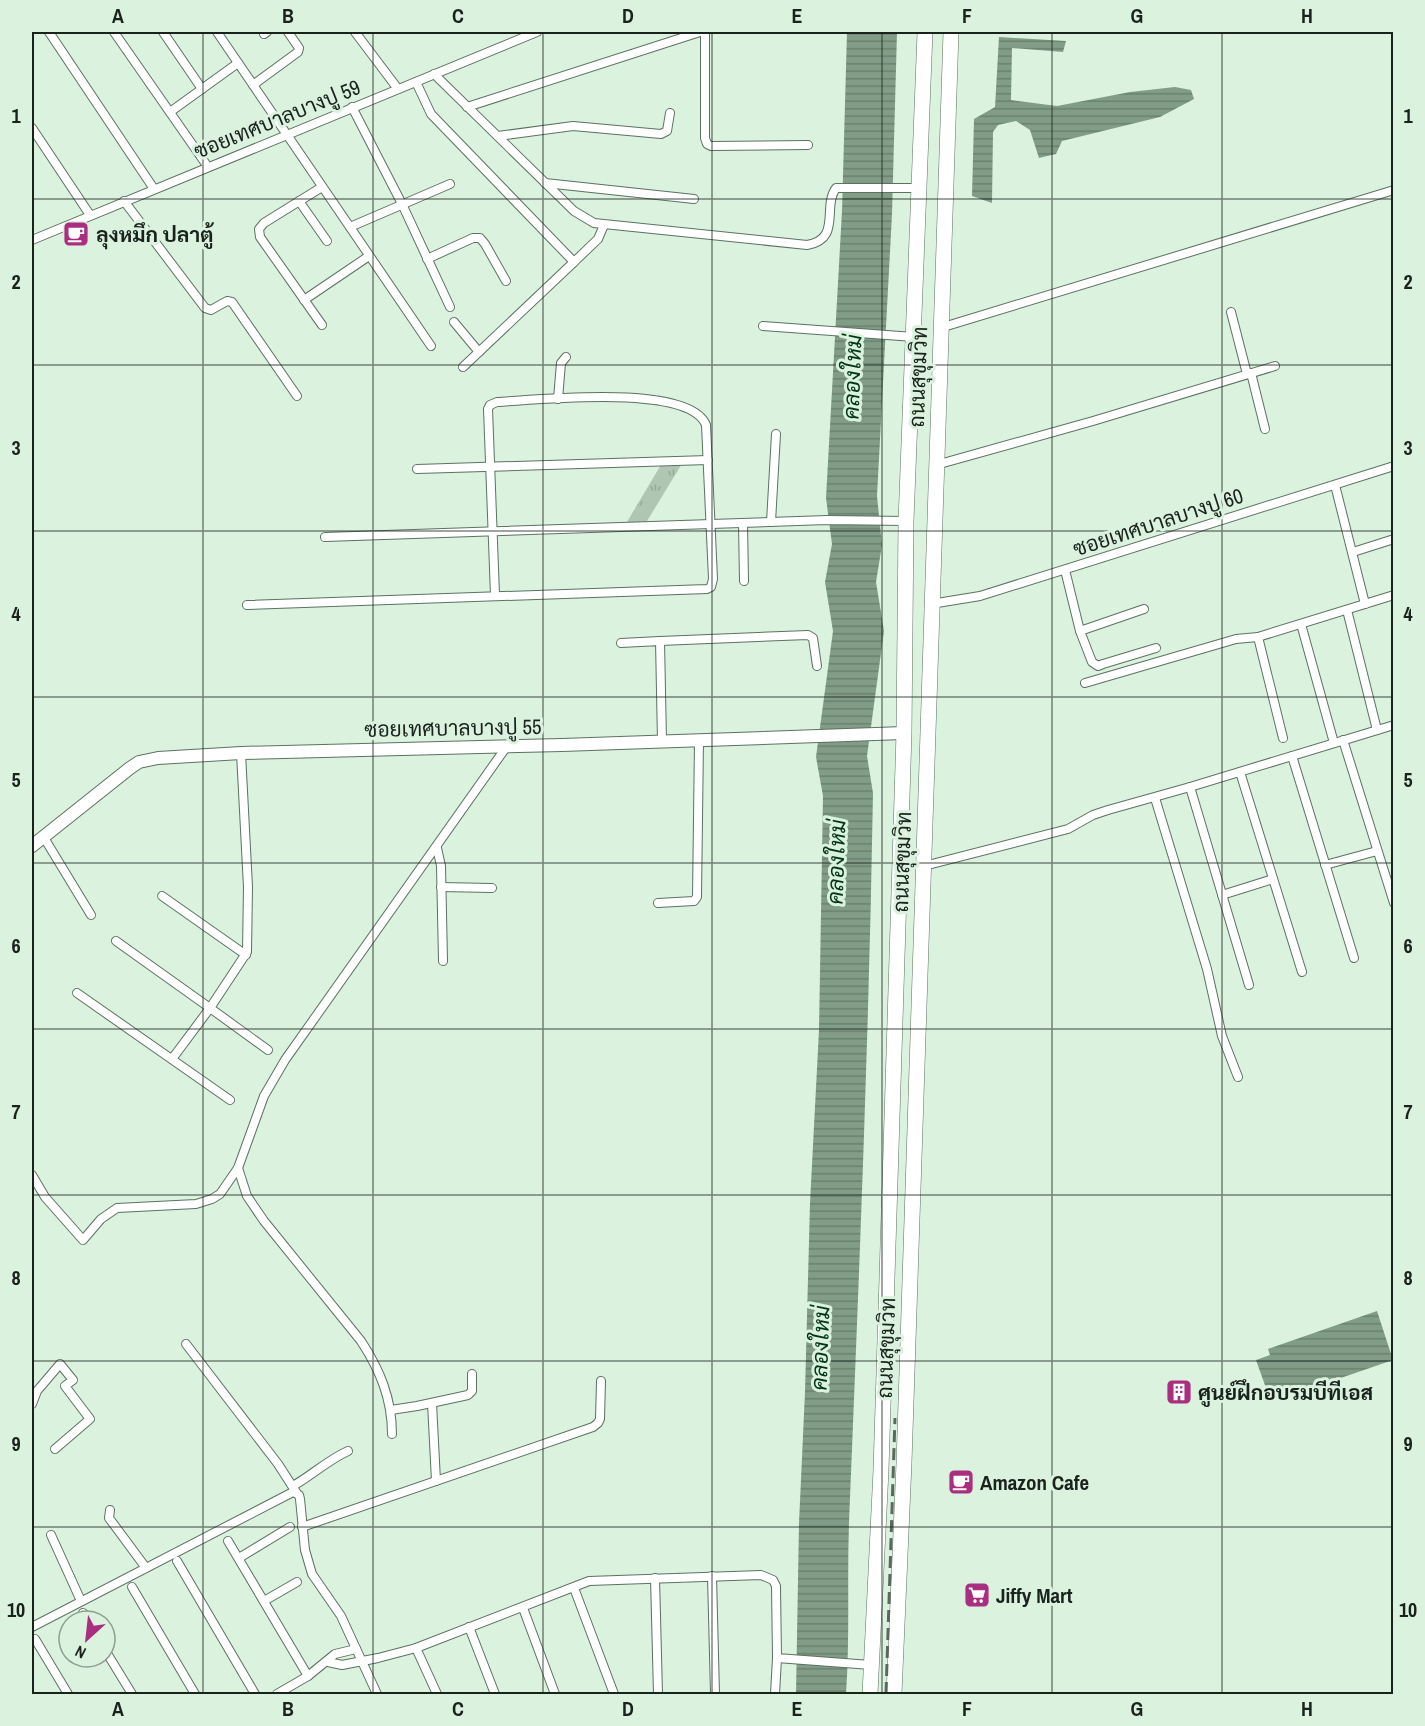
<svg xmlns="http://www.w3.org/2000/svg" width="1425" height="1726" font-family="'Archivo Narrow',Sarabun,sans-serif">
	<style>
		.grass { fill: url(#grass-tufts) }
		.water { fill: url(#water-rules) }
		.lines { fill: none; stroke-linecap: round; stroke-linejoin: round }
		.street-casing { stroke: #5d7161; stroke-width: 10 }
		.secondary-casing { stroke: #5d7161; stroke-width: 14 }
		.highway-casing { stroke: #5d7161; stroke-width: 16 }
		.street { stroke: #fff; stroke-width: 8 }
		.secondary { stroke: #fff; stroke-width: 12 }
		.highway { stroke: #fff; stroke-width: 15 }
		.rail { stroke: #5b685e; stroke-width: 3; stroke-dasharray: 12 6; stroke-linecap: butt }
		.grid { fill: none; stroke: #1a221c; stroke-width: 1.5; stroke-opacity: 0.55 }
		.labels { text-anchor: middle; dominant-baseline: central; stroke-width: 6; stroke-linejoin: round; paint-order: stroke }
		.street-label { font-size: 21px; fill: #1a221c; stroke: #dbf2df }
		.poi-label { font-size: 21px; font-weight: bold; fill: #1a221c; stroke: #dbf2df; text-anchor: start }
		.water-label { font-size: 22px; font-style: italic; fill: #033618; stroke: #dbf2df }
		.neatline { fill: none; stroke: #1a221c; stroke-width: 2 }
		.grid-label { font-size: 20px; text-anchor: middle; font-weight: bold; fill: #1a221c }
	</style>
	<defs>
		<pattern id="grass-tufts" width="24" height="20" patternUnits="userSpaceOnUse" patternTransform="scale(1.5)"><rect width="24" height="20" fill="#afc6b3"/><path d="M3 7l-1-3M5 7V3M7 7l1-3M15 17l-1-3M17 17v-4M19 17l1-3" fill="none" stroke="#96aa99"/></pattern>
		<pattern id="water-rules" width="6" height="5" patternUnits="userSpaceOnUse" patternTransform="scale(1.5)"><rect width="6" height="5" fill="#819d87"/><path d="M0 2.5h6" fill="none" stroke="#69806e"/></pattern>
	</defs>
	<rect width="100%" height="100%" fill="#dbf2df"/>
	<path class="grass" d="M683 462 644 526 624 527 662 463Z"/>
	<g class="water">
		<path d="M847 32H897L892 214 877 496 882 545 876 582 884 631 867 756 873 793C869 1036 859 1279 849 1522 847 1580 850 1637 846 1694H796L799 1523 805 1392 810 1203 819 1030 823 796 816 757 833 631 825 582 832 544 826 498 842 211Z"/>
		<path d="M999 37 1066 41 1063 52 1012 48 1011 100 1057 106 1130 92 1175 87 1191 90 1194 99 1160 117 1062 141 1056 154 1039 158 1030 130 1016 121 998 125 993 132 992 203 972 196 974 119 995 107Z"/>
		<path d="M1377 1311 1393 1360 1271 1402 1256 1360 1270 1355 1268 1349Z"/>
	</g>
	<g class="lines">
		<defs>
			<g id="street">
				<path d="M49 32 154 189"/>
				<path d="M114 32 208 167"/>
				<path d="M163 32 202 89"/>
				<path d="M217 32 431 346"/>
				<path d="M355 32 398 89"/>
				<path d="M705 32V138L707 144 711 146 808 145"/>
				<path d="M264 34 267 32"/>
				<path d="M434 74 574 211 594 223 807 245C842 239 822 207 836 188H919"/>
				<path d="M416 82 431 114 574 262 463 367"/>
				<path d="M253 85 298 52 299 48 288 32"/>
				<path d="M352 107 402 204 450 307"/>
				<path d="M467 107 700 32"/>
				<path d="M170 112 238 63"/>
				<path d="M32 128 90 215"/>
				<path d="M498 136 573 126 661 134 667 131 670 113"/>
				<path d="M545 183 694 199"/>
				<path d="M124 201 205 308 211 310 227 301 232 302 297 396"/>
				<path d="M299 201 327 241"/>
				<path d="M350 227 450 184"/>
				<path d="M32 240 537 32"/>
				<path d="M427 259 473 238H480L485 244 506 281"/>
				<path d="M574 262 598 239 604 225"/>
				<path d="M304 300 369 256"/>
				<path d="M1231 312 1247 374"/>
				<path d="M454 322 479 352"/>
				<path d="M322 325 260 237 259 229 264 223 322 187"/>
				<path d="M763 326 914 337"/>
				<path d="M940 328 1394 190"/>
				<path d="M1251 373 1265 429"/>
				<path d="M558 399 561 363 566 357"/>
				<path d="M936 465 1093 421 1275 366"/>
				<path d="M417 469 708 460"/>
				<path d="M1335 485 1365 604"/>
				<path d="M771 522 776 434"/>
				<path d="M743 523 744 581"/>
				<path d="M325 537 827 520 906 521"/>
				<path d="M1353 552 1394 539"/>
				<path d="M1065 570 1080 631 1092 662 1098 666 1103 664 1156 648"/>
				<path d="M931 604 980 596 1394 466"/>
				<path d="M247 605 707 589 711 587 713 579 706 425C689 383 537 400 497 402L490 405 488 409 495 595"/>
				<path d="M1347 610 1377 730"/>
				<path d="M1301 624 1334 743"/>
				<path d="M1080 631 1144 609"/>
				<path d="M1258 637 1283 738"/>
				<path d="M660 641 808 635 813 638 817 666"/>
				<path d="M621 643 660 641 662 741"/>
				<path d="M1085 683 1236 639 1258 637 1394 595"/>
				<path d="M1343 740 1394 903"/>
				<path d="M241 753 248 887 247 952 210 1008 268 1050"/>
				<path d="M1292 756 1354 958"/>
				<path d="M1240 772 1302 972"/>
				<path d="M1190 787 1249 985"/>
				<path d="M1155 798 1207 969 1222 1036 1238 1077"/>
				<path d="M43 836 91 915"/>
				<path d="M437 848 441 866 443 961"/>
				<path d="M1325 865 1377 851"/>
				<path d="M924 866 1068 829 1093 815 1108 810 1190 787 1394 725"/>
				<path d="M441 887 492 888"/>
				<path d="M1222 895 1273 879"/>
				<path d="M162 896 246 955"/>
				<path d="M658 903 694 901 697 897 699 740"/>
				<path d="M116 941 210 1008 172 1059"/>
				<path d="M77 993 230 1100"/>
				<path d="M238 1168 247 1196 264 1221 361 1341C380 1370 392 1399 392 1434"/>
				<path d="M32 1175 45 1197 83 1240 101 1219 117 1208 196 1204 212 1199 220 1194 238 1168 264 1096 285 1060 507 746"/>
				<path d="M186 1344 278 1464 296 1492"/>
				<path d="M432 1403 436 1481"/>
				<path d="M32 1404 37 1391 60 1364 73 1380 65 1386 90 1419 55 1449"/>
				<path d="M391 1410 417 1406 468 1395 472 1391V1374"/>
				<path d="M293 1486C312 1475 328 1460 348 1451"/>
				<path d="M110 1510 109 1518 146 1568"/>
				<path d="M302 1527 593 1427 598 1423 600 1419 601 1381"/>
				<path d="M51 1535 81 1601"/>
				<path d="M228 1541 308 1676"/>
				<path d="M239 1558 290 1527"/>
				<path d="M177 1561 255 1694"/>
				<path d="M712 1576 715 1694"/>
				<path d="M655 1578 658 1694"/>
				<path d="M132 1587 195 1694"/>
				<path d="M574 1588 614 1694"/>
				<path d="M264 1601 297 1582"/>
				<path d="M523 1608 555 1694"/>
				<path d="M83 1613 88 1621"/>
				<path d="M32 1627 293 1492 299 1495 300 1499 305 1550 312 1574 341 1616 377 1694"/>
				<path d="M469 1627 495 1694"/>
				<path d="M35 1639 68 1694"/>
				<path d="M416 1648 437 1694"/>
				<path d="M105 1650 132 1694"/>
				<path d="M328 1662 342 1665 378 1658 416 1648 589 1581 761 1575 773 1580 776 1586 777 1658 871 1665"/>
				<path d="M277 1694 308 1676 335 1654 356 1649"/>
				<path d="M775 1694 777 1658"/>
			</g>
			<path id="secondary" d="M32 846 130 768 139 762 158 758 241 753 562 745 904 733"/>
			<g id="highway">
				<path d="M870 1694 881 1470 904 733 906 521 925 32"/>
				<path d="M894 1694 904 1463 951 32"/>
			</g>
		</defs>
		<use href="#street" class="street-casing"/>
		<use href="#secondary" class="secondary-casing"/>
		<use href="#highway" class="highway-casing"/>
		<use href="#street" class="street"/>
		<use href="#secondary" class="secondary"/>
		<use href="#highway" class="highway"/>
		<path class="rail" d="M886 1694 895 1418"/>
	</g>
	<path class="grid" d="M203 32V1694M373 32V1694M543 32V1694M712 32V1694M882 32V1694M1052 32V1694M1222 32V1694M32 199H1394M32 365H1394M32 531H1394M32 697H1394M32 863H1394M32 1029H1394M32 1195H1394M32 1361H1394M32 1527H1394"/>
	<defs>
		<symbol id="cafe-square" viewBox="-11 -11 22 22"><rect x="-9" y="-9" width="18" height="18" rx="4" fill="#aa2e80" stroke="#dbf2df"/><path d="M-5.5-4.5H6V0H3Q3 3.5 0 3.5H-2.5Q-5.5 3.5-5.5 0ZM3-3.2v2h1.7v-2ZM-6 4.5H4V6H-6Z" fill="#fff"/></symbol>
		<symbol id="building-square" viewBox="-11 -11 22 22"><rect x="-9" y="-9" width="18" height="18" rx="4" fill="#aa2e80" stroke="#dbf2df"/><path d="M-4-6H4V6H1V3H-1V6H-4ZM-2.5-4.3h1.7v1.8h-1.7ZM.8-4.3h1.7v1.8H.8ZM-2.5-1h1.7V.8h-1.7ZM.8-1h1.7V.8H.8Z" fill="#fff"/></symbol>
		<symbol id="supermarket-square" viewBox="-11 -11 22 22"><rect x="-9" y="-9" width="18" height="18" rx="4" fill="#aa2e80" stroke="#dbf2df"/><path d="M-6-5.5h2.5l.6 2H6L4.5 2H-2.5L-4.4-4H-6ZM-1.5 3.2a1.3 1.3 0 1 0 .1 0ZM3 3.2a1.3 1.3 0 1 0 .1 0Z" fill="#fff"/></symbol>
	</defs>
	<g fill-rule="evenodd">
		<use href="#cafe-square" x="61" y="219" width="30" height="30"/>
		<use href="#building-square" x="1164" y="1377" width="30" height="30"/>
		<use href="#cafe-square" x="946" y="1467" width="30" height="30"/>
		<use href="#supermarket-square" x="962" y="1580" width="30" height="30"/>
	</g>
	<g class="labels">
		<g class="street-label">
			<text transform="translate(277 119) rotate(-22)">ซอยเทศบาลบางปู 59</text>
			<text transform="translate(918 377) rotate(-88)">ถนนสุขุมวิท</text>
			<text transform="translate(1158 522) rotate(-18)">ซอยเทศบาลบางปู 60</text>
			<text transform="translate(453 728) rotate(-1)">ซอยเทศบาลบางปู 55</text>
			<text transform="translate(902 862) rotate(-88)">ถนนสุขุมวิท</text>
			<text transform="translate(886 1348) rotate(-88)">ถนนสุขุมวิท</text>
		</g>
		<g class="poi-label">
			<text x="96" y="234">ลุงหมึก ปลาตู้</text>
			<text x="1198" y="1392">ศูนย์ฝึกอบรมบีทีเอส</text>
			<text x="980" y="1482">Amazon Cafe</text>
			<text x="996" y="1595">Jiffy Mart</text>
		</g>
		<g class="water-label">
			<text transform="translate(852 377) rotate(-88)">คลองใหม่</text>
			<text transform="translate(836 862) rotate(-88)">คลองใหม่</text>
			<text transform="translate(820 1348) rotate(-88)">คลองใหม่</text>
		</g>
	</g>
	<rect width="1425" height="1726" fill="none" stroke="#dbf2df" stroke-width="66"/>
	<g transform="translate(87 1639) rotate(207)"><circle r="28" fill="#dbf2df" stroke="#8e9f91" stroke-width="1.5"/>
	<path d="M0-4.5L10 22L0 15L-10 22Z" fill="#aa2e80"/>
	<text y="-9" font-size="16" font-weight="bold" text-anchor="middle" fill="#1a221c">N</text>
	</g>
	<rect x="33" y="33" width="1359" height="1660" class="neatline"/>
	<g class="grid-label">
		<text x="118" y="23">A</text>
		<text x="288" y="23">B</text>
		<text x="458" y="23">C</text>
		<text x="628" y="23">D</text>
		<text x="797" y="23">E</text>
		<text x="967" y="23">F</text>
		<text x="1137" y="23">G</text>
		<text x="1307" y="23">H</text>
		<text x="16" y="123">1</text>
		<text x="1408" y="123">1</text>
		<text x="16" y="289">2</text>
		<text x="1408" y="289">2</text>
		<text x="16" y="455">3</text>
		<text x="1408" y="455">3</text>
		<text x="16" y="621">4</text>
		<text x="1408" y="621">4</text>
		<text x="16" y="787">5</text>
		<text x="1408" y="787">5</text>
		<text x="16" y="953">6</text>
		<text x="1408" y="953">6</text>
		<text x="16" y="1119">7</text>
		<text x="1408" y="1119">7</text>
		<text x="16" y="1285">8</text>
		<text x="1408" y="1285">8</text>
		<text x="16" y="1451">9</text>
		<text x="1408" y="1451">9</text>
		<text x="16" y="1617">10</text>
		<text x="1408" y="1617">10</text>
		<text x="118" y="1716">A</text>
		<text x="288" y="1716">B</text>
		<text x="458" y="1716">C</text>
		<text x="628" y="1716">D</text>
		<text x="797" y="1716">E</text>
		<text x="967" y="1716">F</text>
		<text x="1137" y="1716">G</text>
		<text x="1307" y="1716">H</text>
	</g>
</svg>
